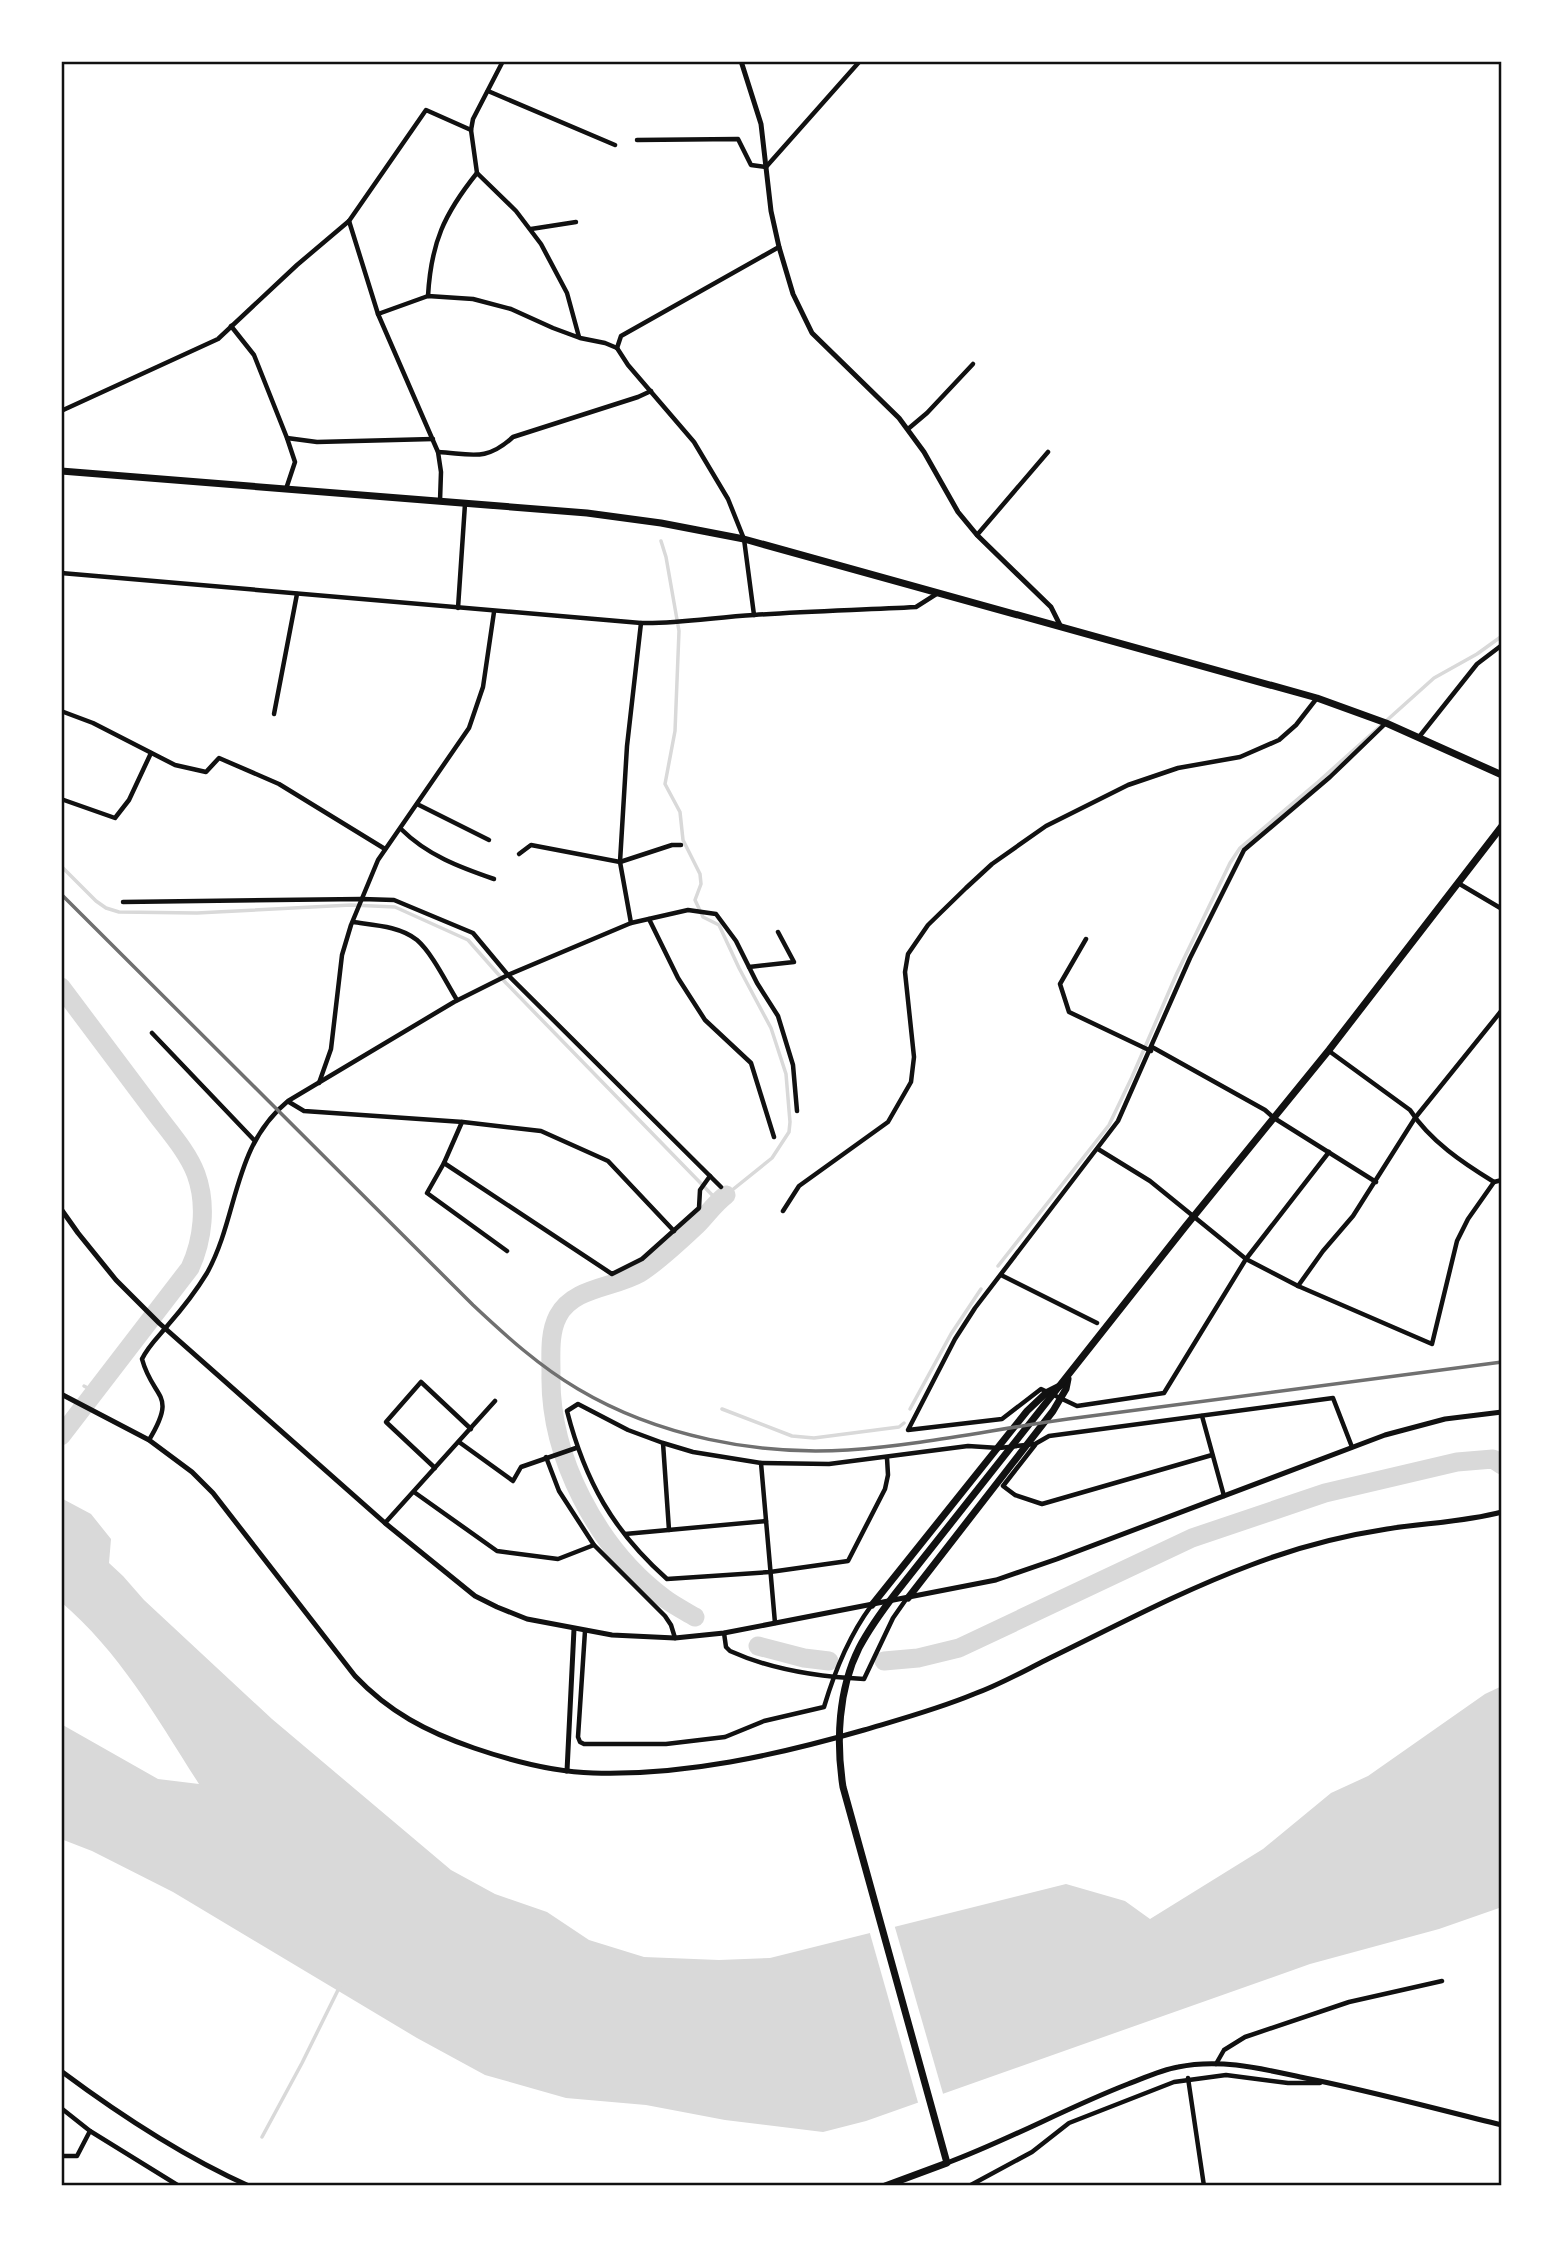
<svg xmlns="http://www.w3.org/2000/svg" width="1563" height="2247" font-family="Signika,sans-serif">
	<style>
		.water { fill: #d9d9d9 }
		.pier { fill: #fff }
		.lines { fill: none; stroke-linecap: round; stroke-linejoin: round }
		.stream { stroke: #d9d9d9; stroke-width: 3.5 }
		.river { stroke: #d9d9d9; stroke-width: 19 }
		.minor { stroke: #111; stroke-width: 4.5 }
		.tertiary { stroke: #111; stroke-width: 5 }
		.primary { stroke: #111; stroke-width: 7 }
		.rail { stroke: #707070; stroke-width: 3.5 }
		.neatline { fill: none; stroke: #111; stroke-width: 2.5 }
	</style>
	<rect width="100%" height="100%" fill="#fff"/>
	<path class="water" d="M61 1498 91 1514 111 1539 109 1563 123 1576 144 1600 272 1719 451 1870 495 1894 547 1912 589 1940 644 1957 719 1960 770 1958 1066 1884 1125 1901 1150 1919 1263 1849 1331 1793 1368 1776 1485 1694 1502 1686V1907L1439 1929 1310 1964 866 2121 823 2132 725 2120 646 2105 566 2098 485 2075 417 2038 173 1892 92 1851 61 1839V1724L158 1779 199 1784C158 1720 120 1652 61 1602Z"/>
	<path class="pier" d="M894 1924 944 2097 919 2106 869 1930Z"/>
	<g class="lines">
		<g class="stream">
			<path d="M661 541 666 557 679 631 675 731 665 784 680 812 683 840 700 874 701 884 695 900 703 917 719 925 739 968 771 1028 786 1074 790 1122 789 1132 772 1158 726 1195"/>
			<path d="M61 866 96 901 106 908 119 912 197 913 351 905 395 907 468 940 506 983 718 1201"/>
			<path d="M998 1266 1109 1125 1132 1077 1177 973 1230 863 1240 848 1318 782 1434 678 1477 654 1502 636"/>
			<path d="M84 1386 95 1392"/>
			<path d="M722 1409 792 1436 814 1438 899 1427 904 1423"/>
			<path d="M910 1409 951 1334 981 1289"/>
			<path d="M262 2137 302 2063 340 1986"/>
		</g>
		<g class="river">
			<path d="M61 987C91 1027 121 1067 151 1107 166 1128 187 1150 196 1174 207 1204 203 1240 190 1268L61 1436"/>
			<path d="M695 1617C685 1611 673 1605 664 1598 597 1548 549 1456 551 1373 551 1355 549 1333 558 1316 573 1287 614 1288 640 1273 659 1261 681 1240 697 1225 707 1215 715 1203 726 1195"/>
			<path d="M758 1646 804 1658 829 1661"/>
			<path d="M884 1661 918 1658 959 1648 1192 1538 1325 1493 1457 1462 1493 1459 1502 1465"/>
		</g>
		<g class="minor">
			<path d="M503 61 473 119 471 130 477 173 516 211 541 244 567 293 579 337"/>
			<path d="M488 91 615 145"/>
			<path d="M637 140 738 139 751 165 766 167 860 61"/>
			<path d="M349 221 378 314 438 452 441 472 440 501"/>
			<path d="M531 229 576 222"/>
			<path d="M428 296C431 243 444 214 477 173"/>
			<path d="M378 314 428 296 473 299 511 309 553 328 580 338 605 343 617 348 628 365 694 442 728 499 744 539 754 615"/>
			<path d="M231 326 254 355 287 438 295 462 286 489"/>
			<path d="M617 348 621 336 779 247"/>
			<path d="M61 411 218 339 297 265 349 221 426 110 471 130"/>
			<path d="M908 429 927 413 973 364"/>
			<path d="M287 438 317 442 433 439"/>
			<path d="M438 452C472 454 486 462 513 437L638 397 651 391"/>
			<path d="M977 535 1048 452"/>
			<path d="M61 573 641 623C679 624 716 617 754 615 808 611 862 610 916 607L938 593"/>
			<path d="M458 608 465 504"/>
			<path d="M61 711 93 723 175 765 206 772 219 758 279 784 385 849"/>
			<path d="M274 714 297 594"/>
			<path d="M1419 737 1477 664 1502 645"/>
			<path d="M61 799 115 818 129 800 151 753"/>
			<path d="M417 804 489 840"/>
			<path d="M401 829C427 855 459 867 494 879"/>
			<path d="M519 854 531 845 620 862 672 845H681"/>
			<path d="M1458 883 1502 909"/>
			<path d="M123 902 362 899 394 900 473 933 508 975 721 1187"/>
			<path d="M649 919 678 978 705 1020 751 1063 774 1137"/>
			<path d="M353 922C373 925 400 926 417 940 432 953 446 982 457 1000"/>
			<path d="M631 923 620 862 627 746 641 623"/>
			<path d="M1086 939 1060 984 1069 1012 1151 1051"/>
			<path d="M749 967 794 962 778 932"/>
			<path d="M152 1033 254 1140"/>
			<path d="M1152 1047 1265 1110 1274 1118 1376 1182"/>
			<path d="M1329 1051 1410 1110C1430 1141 1463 1163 1494 1182"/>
			<path d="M319 1083 331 1049 342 955 351 925 378 860 469 728 483 687 494 612"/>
			<path d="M289 1102 304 1111 463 1122 541 1131 608 1161 674 1231"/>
			<path d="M462 1122 444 1163 612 1274 642 1259 699 1208 700 1190 710 1176"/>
			<path d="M1098 1149 1150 1181 1246 1259 1298 1286 1432 1344 1457 1241 1468 1219 1494 1182 1502 1180"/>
			<path d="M1329 1152 1246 1259 1164 1393 1077 1406 1041 1389 1002 1419 908 1430 955 1339 975 1308 1118 1121 1190 958 1244 850 1330 777 1386 723"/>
			<path d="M444 1163 427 1193 507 1251"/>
			<path d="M783 1211 799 1186 888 1122 911 1082 914 1057 905 972 908 954 928 925 966 888 992 864 1046 826 1128 785 1178 768 1240 757 1279 740 1296 725 1317 698"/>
			<path d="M1001 1275 1097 1323"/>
			<path d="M1298 1286 1323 1251 1353 1216 1415 1118 1502 1010"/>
			<path d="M1202 1416 1224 1496"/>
			<path d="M149 1440C178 1392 153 1400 142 1359 148 1346 159 1336 168 1325 182 1309 196 1291 207 1273 239 1215 232 1147 288 1101L454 1002 508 975 631 923 688 910 716 914 736 941 757 983 778 1016 793 1065 797 1111"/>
			<path d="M459 1442 513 1481 521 1467 576 1448"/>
			<path d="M663 1443 669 1530"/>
			<path d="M1035 1445 1003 1486 1015 1495 1042 1504 1212 1455"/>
			<path d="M546 1457 559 1491 594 1545 665 1616 671 1625 675 1638"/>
			<path d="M887 1458 888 1475 885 1489 848 1561 770 1572 667 1579C613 1531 585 1481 567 1411L578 1404 628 1430 663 1443 693 1452 761 1463 829 1464 968 1446 999 1448 1035 1444 1049 1436 1333 1398 1352 1447"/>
			<path d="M761 1463 775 1623"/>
			<path d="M435 1468 386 1422 421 1382 471 1429"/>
			<path d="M414 1492 497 1551 558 1559 594 1545"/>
			<path d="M385 1523 495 1401"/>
			<path d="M625 1534 766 1521"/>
			<path d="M585 1631 578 1737 580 1742 584 1744H666L725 1737 764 1721 824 1707C835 1670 849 1636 871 1606"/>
			<path d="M724 1633 726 1647 730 1651C772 1670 819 1677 864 1679L893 1618 907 1598"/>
			<path d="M1216 2064 1224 2050 1245 2037 1349 2002 1442 1981"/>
			<path d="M1188 2078 1204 2186"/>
			<path d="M61 2108 90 2131 179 2186"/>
			<path d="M61 2156H77L90 2131"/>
			<path d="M969 2186 1032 2152 1069 2123 1174 2082 1226 2075 1288 2083H1320"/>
		</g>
		<g class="tertiary">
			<path d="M741 61 761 124 771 211 779 247 793 294 812 333 899 418 924 452 958 512 977 535 1051 607 1061 627"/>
			<path d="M61 1209 78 1233 116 1280 159 1323 385 1523 475 1596 497 1607 527 1619 612 1635 675 1638 724 1633 996 1580 1057 1559 1385 1435 1445 1419 1502 1412"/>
			<path d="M61 1394 149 1440 192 1472 213 1493 355 1676C389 1712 427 1732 474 1748 512 1761 552 1772 593 1773 684 1776 777 1755 864 1730 901 1719 938 1709 974 1694 999 1685 1022 1672 1046 1660 1114 1627 1181 1591 1251 1565 1295 1548 1341 1536 1387 1529 1425 1523 1465 1522 1502 1512"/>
			<path d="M567 1771 574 1629"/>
			<path d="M61 2071C120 2115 182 2156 249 2186"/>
			<path d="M947 2163C1009 2140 1066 2108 1128 2084 1144 2078 1161 2070 1178 2067 1221 2058 1263 2069 1305 2078 1371 2091 1436 2109 1502 2125"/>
		</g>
		<g class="primary">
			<path d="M61 471 587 513 661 523 744 539 1317 698 1386 723 1502 775"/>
			<path d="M908 1598 1053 1411 1066 1389 1068 1379"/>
			<path d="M872 1605 1027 1411 1046 1393 1060 1386"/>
			<path d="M885 2186 947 2163 843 1787C836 1742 838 1690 859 1648 869 1629 882 1611 895 1594L1185 1227 1329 1050 1502 826"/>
		</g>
		<path class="rail" d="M61 894 473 1305C506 1336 539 1366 578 1389 657 1436 758 1456 848 1450 922 1445 995 1429 1068 1419 1212 1399 1357 1381 1502 1362"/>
	</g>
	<rect width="1563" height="2247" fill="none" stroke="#ffffff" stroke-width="126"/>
	<rect x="63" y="63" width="1437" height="2121" class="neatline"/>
</svg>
